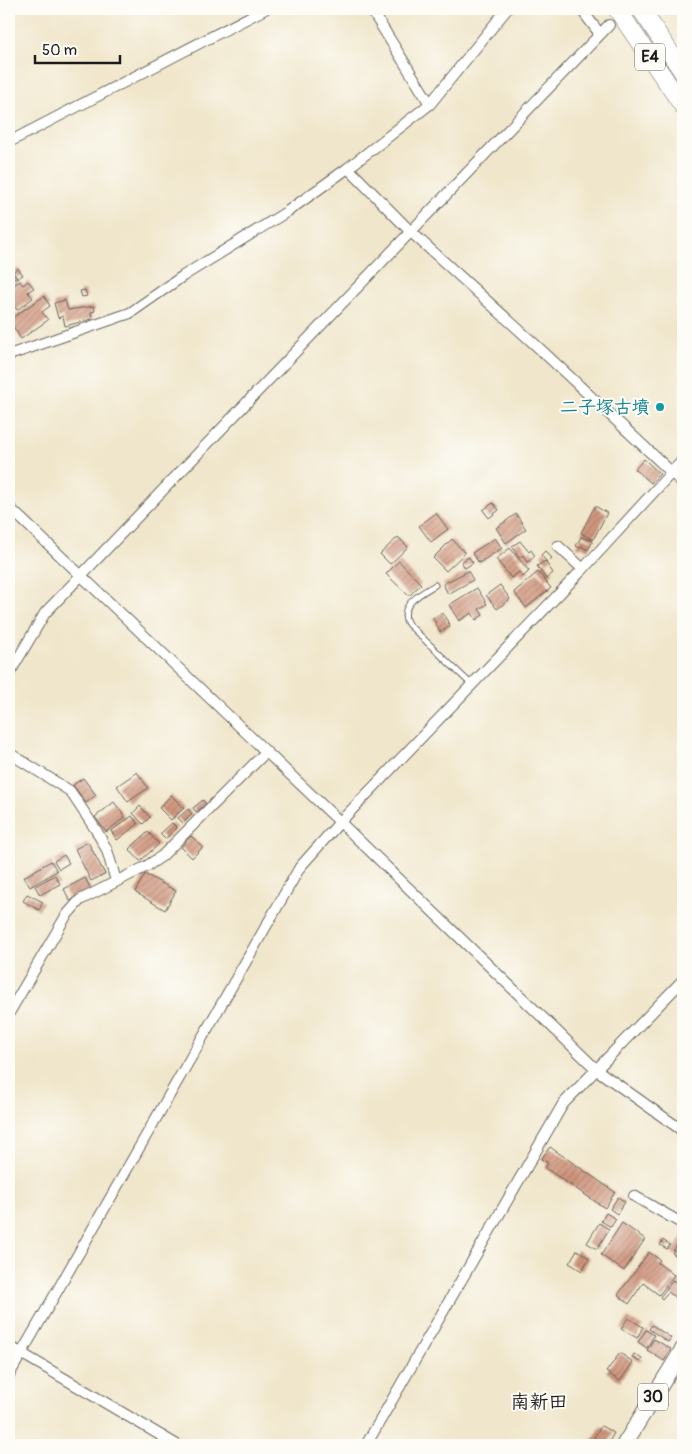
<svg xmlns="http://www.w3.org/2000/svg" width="692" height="1454" font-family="Pangolin,'Klee One',sans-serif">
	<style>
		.building { fill: url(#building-hatch) }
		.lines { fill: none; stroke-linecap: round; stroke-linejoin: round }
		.service-casing { stroke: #666359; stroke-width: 7 }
		.minor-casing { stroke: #666359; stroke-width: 12 }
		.primary-casing { stroke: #666359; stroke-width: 17 }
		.motorway-casing { stroke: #666359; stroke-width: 19 }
		.service { stroke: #fff; stroke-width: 5 }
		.minor { stroke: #fff; stroke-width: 10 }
		.primary { stroke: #fff; stroke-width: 15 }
		.motorway { stroke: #fff; stroke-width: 18 }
		.culture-dot { fill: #0f9aa8; stroke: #fdfcf7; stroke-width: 2 }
		.labels { text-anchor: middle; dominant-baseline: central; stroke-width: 4; stroke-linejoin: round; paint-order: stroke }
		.shield { fill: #fdfcf7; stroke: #605f5e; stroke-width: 1 }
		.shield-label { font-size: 16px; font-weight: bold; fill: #1c1c1c }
		.culture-label { font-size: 18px; font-weight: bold; fill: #0d838f; stroke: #fdfcf7; text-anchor: end }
		.neighbourhood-label { font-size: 19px; font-weight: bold; fill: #1c1c1c; stroke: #fdfcf7 }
	</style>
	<defs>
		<pattern id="building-hatch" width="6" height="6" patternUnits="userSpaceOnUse" patternTransform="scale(1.25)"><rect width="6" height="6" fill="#d1967e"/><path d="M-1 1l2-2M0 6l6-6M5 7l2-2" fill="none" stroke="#a97a66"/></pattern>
	</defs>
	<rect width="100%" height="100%" fill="#fdfcf7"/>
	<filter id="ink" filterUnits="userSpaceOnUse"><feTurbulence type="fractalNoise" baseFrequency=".02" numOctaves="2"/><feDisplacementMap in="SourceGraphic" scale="10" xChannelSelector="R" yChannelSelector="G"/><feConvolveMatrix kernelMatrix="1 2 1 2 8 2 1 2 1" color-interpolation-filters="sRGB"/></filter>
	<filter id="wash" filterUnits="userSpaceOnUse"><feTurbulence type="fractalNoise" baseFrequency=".0096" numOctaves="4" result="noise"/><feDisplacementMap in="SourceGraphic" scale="20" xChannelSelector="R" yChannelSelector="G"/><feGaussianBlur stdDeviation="1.12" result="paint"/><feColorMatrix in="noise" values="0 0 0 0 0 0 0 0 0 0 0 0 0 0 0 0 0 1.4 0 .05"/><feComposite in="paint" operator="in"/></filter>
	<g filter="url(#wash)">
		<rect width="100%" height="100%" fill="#f0e6cb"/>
		<g id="blocks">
			<g class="building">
				<path d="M18 268 23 275 17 278 13 272Z"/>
				<path d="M10 271 17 281 9 287V272Z"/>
				<path d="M20 281 23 285 28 281 34 288 28 292 33 298 17 310 9 299V289Z"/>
				<path d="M85 290 87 296 82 297 80 291Z"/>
				<path d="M44 296 50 306 42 312 48 320 21 339 9 320Z"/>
				<path d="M65 300 68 310 94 306 95 311 91 312 92 319 65 326 63 316 58 318 54 303Z"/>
				<path d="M644 459 660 474 651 483 635 469Z"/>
				<path d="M493 503 499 510 489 518 483 510Z"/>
				<path d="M595 506 607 513 593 540 581 533Z"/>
				<path d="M436 513 448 529 431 542 419 526Z"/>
				<path d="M516 514 526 529 506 543 496 528Z"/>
				<path d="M398 537 408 547 390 564 380 554Z"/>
				<path d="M581 537 593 541 588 550 581 546 580 548 576 546Z"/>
				<path d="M495 538 502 548 479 563 472 553Z"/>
				<path d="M452 539 465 553 446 571 433 558Z"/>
				<path d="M520 541 529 552 531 550 535 556 528 562 523 555 520 558 512 546Z"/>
				<path d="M510 548 529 571 523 577 519 572 511 578 496 559Z"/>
				<path d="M545 551 552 558 547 562 541 555Z"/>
				<path d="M469 557 473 563 465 568 461 562Z"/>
				<path d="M399 561 421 584 409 596 386 574Z"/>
				<path d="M545 561 553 573 546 579 537 566Z"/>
				<path d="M468 571 473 580 448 594 443 584Z"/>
				<path d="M538 572 551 588 526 608 514 592Z"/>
				<path d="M500 585 510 599 497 609 486 595Z"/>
				<path d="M477 588 487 604 479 609 483 615 476 620 472 613 459 621 449 605Z"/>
				<path d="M443 613 450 626 440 632 433 618Z"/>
				<path d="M137 772 148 788 128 802 117 786Z"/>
				<path d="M83 778 96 795 86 803 73 785Z"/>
				<path d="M171 795 184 808 171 820 159 808Z"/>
				<path d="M203 800 206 804 196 812 193 808Z"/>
				<path d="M114 802 125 817 106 832 95 817Z"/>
				<path d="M140 806 150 817 143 824 133 813Z"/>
				<path d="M188 809 192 814 183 823 178 818Z"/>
				<path d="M132 816 138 824 117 840 111 831Z"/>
				<path d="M172 823 177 828 165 839 160 834Z"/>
				<path d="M148 832 159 844 140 861 129 849Z"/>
				<path d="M191 836 203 847 192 858 181 847Z"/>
				<path d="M88 842 105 874 91 881 75 849Z"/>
				<path d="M64 855 69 863 59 869 54 861Z"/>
				<path d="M51 861 57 871 30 887 24 877Z"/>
				<path d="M145 874 176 891 165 910 135 892Z"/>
				<path d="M55 875 60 884 40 895 35 886Z"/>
				<path d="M85 878 91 889 70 901 64 889Z"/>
				<path d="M27 894 43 902 39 910 23 901Z"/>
				<path d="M550 1147 615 1192 605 1208 545 1168 548 1163 541 1159Z"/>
				<path d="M618 1197 625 1202 617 1214 610 1209Z"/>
				<path d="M606 1213 616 1219 611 1227 601 1221Z"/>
				<path d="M599 1223 609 1229 597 1249 587 1243Z"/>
				<path d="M622 1223 645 1239 624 1271 601 1255Z"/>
				<path d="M683 1235V1260L672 1253Z"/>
				<path d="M663 1240 670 1245 667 1249 660 1245Z"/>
				<path d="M577 1250 589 1258 582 1271 569 1263Z"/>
				<path d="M649 1252 660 1260 658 1263 674 1275 659 1295 643 1283 629 1304 618 1295Z"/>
				<path d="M679 1279 683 1282V1303L668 1292 662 1299 660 1297 673 1280 676 1283Z"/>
				<path d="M628 1318 643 1327 637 1338 621 1329Z"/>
				<path d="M652 1325 671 1338 668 1342 649 1329Z"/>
				<path d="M646 1330 654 1335 647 1348 638 1342Z"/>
				<path d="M654 1339 671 1349 664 1361 647 1350Z"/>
				<path d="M620 1353 633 1362 620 1381 606 1372Z"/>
				<path d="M634 1354 642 1359 640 1362 632 1357Z"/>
				<path d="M601 1426 614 1433 607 1445H599L592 1441Z"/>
			</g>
		</g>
	</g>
	<g filter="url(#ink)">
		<use href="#blocks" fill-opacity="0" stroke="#666359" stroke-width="1"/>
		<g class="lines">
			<defs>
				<path id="service" d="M435 585C421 593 397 606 408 624L472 685"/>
				<g id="minor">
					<path d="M371 9 430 104"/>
					<path d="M581 9 600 34"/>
					<path d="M9 142 265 9"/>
					<path d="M348 168 410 231 540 349 683 483"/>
					<path d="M9 355 130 313 183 276 288 211 348 168 430 104 507 9"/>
					<path d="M9 507 340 822 597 1070 683 1131"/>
					<path d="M558 546 583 569"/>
					<path d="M9 674 45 613 609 25"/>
					<path d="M9 753 70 791 96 830 107 850 116 881"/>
					<path d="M9 1013 66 916 80 900 147 866 162 856 266 752"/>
					<path d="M634 1196 683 1224"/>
					<path d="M9 1346 177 1445"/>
					<path d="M9 1375 300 867 340 822 583 569 683 460"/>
					<path d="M366 1445 563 1104 683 980"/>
				</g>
				<path id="primary" d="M624 1445 683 1349"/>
				<g id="motorway">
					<path d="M617 9 683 106"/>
					<path d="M641 9 683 72"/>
				</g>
			</defs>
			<use href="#service" class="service-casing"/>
			<use href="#minor" class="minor-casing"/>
			<use href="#primary" class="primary-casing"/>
			<use href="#motorway" class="motorway-casing"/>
			<use href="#service" class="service"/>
			<use href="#minor" class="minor"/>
			<use href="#primary" class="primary"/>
			<use href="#motorway" class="motorway"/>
		</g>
	</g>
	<circle class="culture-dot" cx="660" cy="407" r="5"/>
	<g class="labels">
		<g class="shield">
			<rect x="635" y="43.5" width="30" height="27" rx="4"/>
			<rect x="638" y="1383.5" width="30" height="27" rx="4"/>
		</g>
		<g class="shield-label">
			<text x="650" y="57">E4</text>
			<text x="653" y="1397">30</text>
		</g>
		<g class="culture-label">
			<text x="650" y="407">二子塚古墳</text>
		</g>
		<g class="neighbourhood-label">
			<text x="539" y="1402">南新田</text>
		</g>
	</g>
	<rect width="692" height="1454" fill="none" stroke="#fdfcf7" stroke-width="30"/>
	<path d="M35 55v8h85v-8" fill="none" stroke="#1c1c1c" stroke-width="2.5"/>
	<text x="42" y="55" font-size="15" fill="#1c1c1c" stroke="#fdfcf7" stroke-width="4" paint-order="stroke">50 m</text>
</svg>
